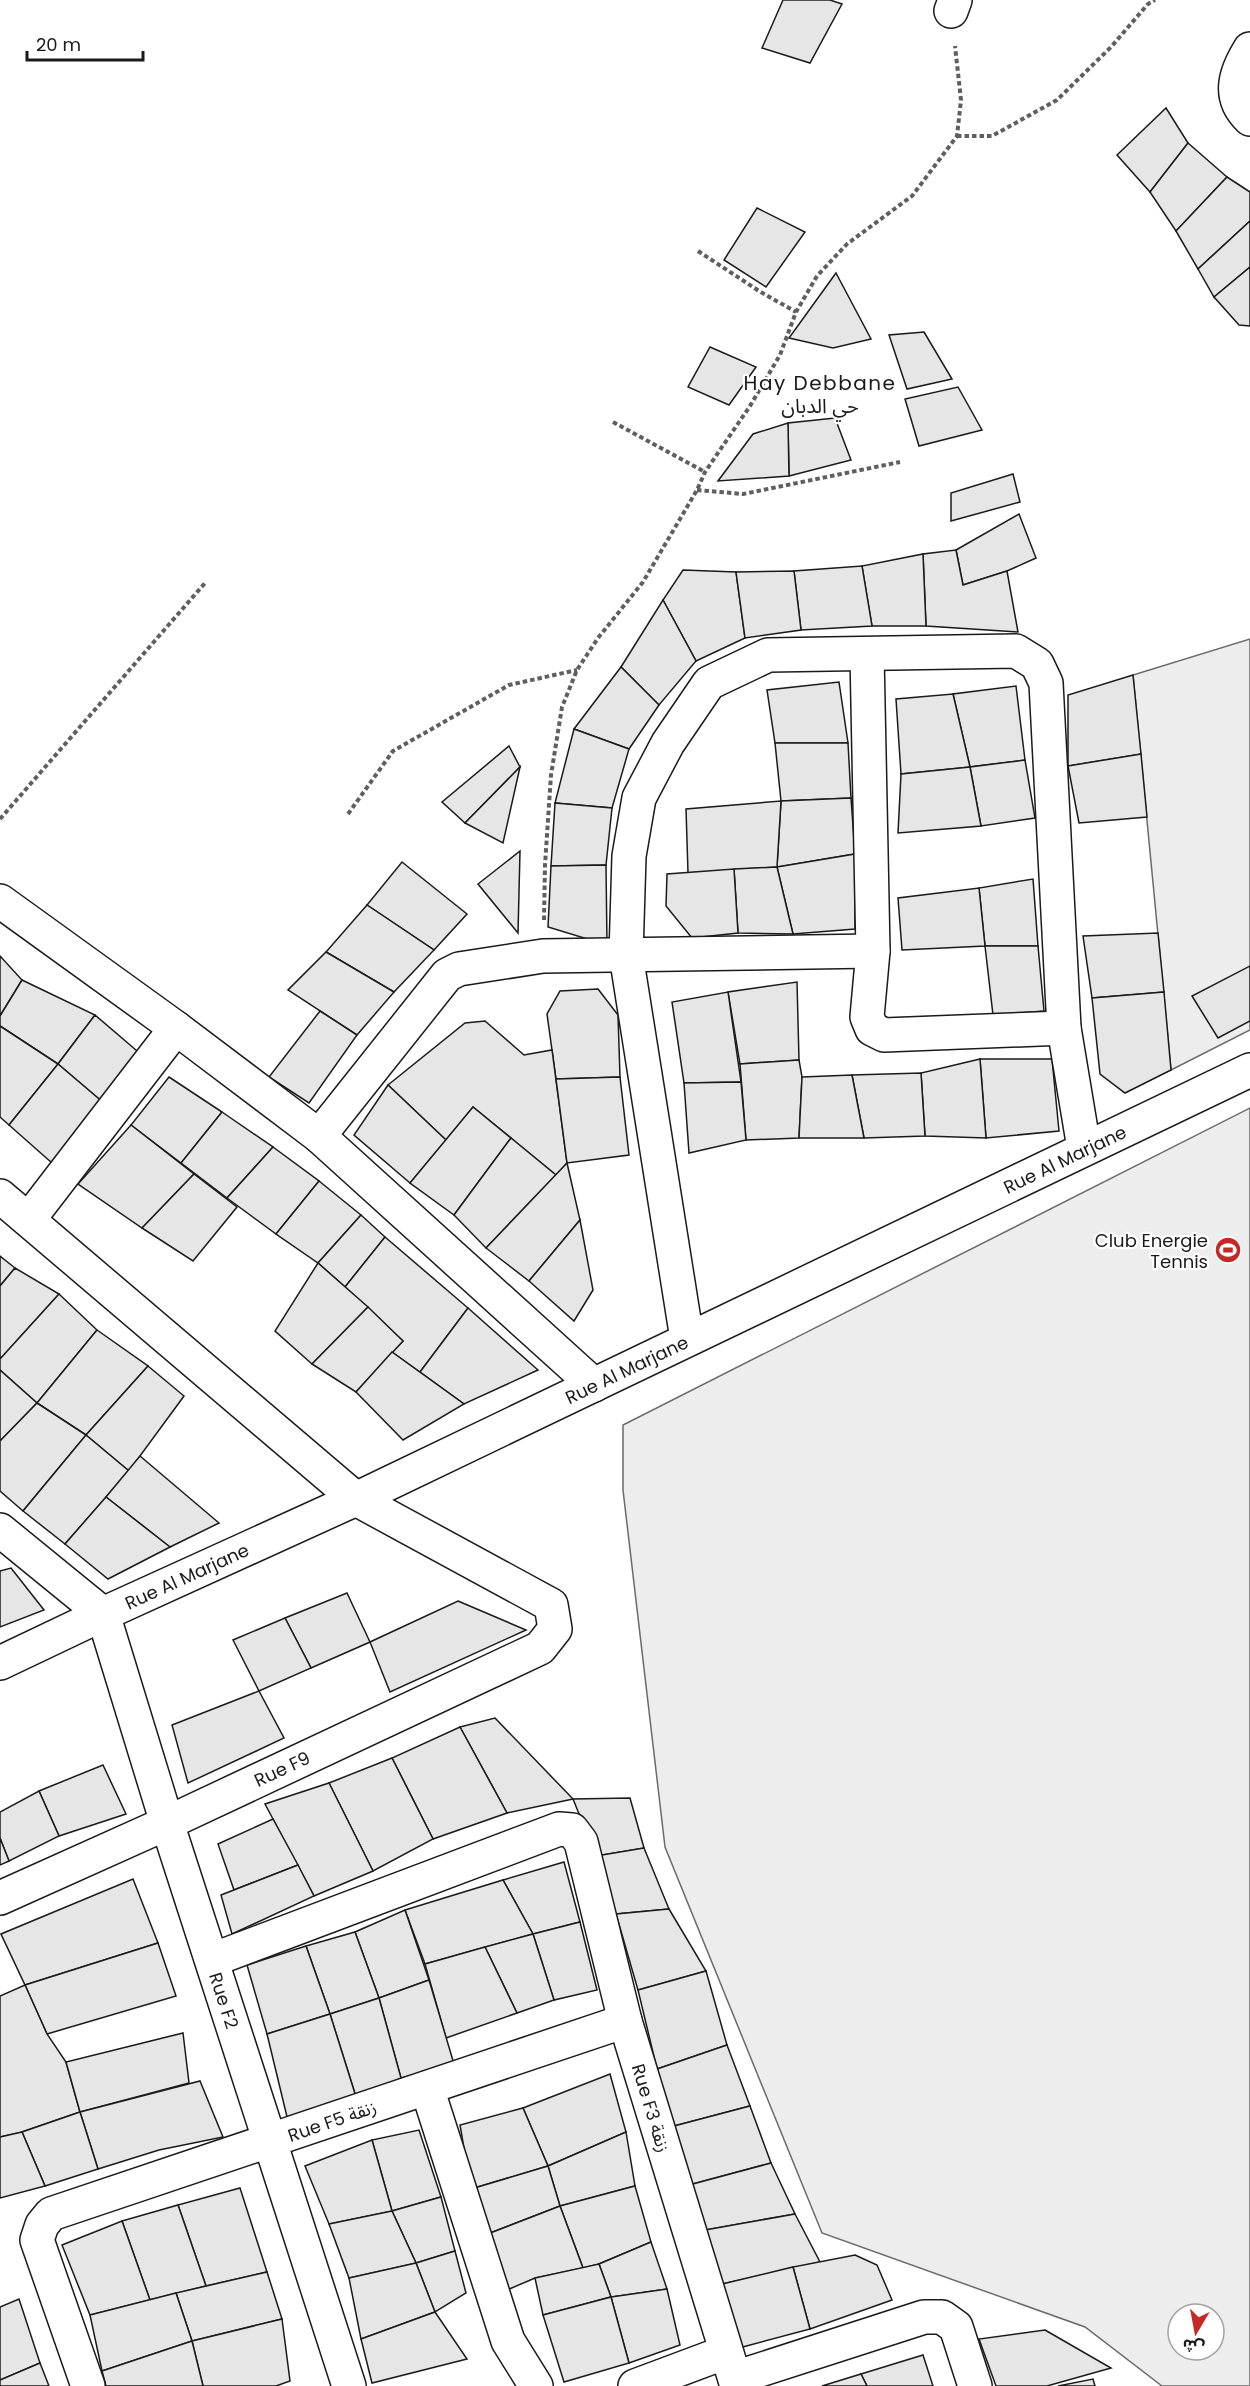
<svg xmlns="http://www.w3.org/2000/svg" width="1250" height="2386" font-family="Poppins,'Noto Sans Arabic',sans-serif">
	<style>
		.built { fill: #ededed; stroke: #6a6a6a; stroke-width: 1.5; fill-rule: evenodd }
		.building { fill: #e6e6e6; stroke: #1a1a1a; stroke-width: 1.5 }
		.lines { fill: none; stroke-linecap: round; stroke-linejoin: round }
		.minor-casing { stroke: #1a1a1a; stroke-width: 36 }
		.path { stroke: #5f5f5f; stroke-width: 4; stroke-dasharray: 4.5 3; stroke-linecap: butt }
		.minor { stroke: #fff; stroke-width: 33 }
		.labels { text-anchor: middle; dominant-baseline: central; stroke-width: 4.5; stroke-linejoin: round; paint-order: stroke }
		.street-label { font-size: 18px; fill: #1a1a1a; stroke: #fff }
		.poi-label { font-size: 18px; fill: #1a1a1a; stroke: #fff; text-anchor: end }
		.neighbourhood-label { font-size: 20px; letter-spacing: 1.5px; fill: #1a1a1a; stroke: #fff }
	</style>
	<rect width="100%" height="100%" fill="#fff"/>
	<g class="built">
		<path d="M1250 639V1030L1171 1070 1133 675Z"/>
		<path d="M1250 1108V2386H1162L1085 2327 822 2233 665 1847 623 1490V1425ZM1178 2314H1214V2350H1178Z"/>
	</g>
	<g class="building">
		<path d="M783 0H830L842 4 810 63 762 48Z"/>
		<path d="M1166 108 1188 143 1150 192 1117 155Z"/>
		<path d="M1188 143 1227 177 1176 231 1150 192Z"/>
		<path d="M1227 177 1250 192V221L1198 269 1176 231Z"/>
		<path d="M757 208 805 232 766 287 724 260Z"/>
		<path d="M1250 221V267L1214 297 1198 269Z"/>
		<path d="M1250 267V326L1239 325 1214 297Z"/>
		<path d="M836 273 871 339 833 348 789 338Z"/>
		<path d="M924 332 952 379 907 389 889 335Z"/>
		<path d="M710 347 756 367 729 405 688 387Z"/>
		<path d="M958 387 982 430 919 446 905 399Z"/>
		<path d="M835 418 851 460 789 476 788 423Z"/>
		<path d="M788 423 789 476 718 481 753 434Z"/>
		<path d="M1013 474 1020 502 951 521V493Z"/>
		<path d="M1019 514 1036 558 1007 571 963 585 956 550Z"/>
		<path d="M956 550 963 585 1007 571 1018 632 926 626 923 554Z"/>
		<path d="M923 554 926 626H872L862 566Z"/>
		<path d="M862 566 872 626 801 630 794 571Z"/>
		<path d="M683 570 736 572 745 638 696 661 663 600Z"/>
		<path d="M794 571 801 630 745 638 736 572Z"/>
		<path d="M663 600 696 661 659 705 621 667Z"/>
		<path d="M621 667 659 705 629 749 574 729Z"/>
		<path d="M1133 675 1141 754 1068 766V695Z"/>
		<path d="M839 682 848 743H775L767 690Z"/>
		<path d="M1016 686 1025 760 970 767 953 694Z"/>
		<path d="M953 694 970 767 901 774 896 699Z"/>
		<path d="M574 729 629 749 612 808 555 803Z"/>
		<path d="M775 743H848L851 798 781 801Z"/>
		<path d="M509 746 520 767 465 823 442 802Z"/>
		<path d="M1141 754 1147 817 1079 823 1068 766Z"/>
		<path d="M1025 760 1035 818 981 826 970 767Z"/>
		<path d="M520 767 503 843 465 823Z"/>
		<path d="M970 767 981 826 898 833 901 774Z"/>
		<path d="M851 798 855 854 777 867 781 801Z"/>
		<path d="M781 801 777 867 688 873 686 809Z"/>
		<path d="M555 803 612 808 606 865 551 866Z"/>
		<path d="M520 851 518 933 478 884Z"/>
		<path d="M855 854V929L793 934 777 867Z"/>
		<path d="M402 862 467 914 434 950 367 905Z"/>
		<path d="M606 865 607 945 548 927 551 866Z"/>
		<path d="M777 867 793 934 738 933 734 869Z"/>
		<path d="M734 869 738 933 692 938 666 906 667 874Z"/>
		<path d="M1033 879 1038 946H985L979 888Z"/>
		<path d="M979 888 985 946 902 950 898 898Z"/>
		<path d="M367 905 434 950 394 992 326 952Z"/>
		<path d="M1158 933 1164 992 1092 998 1083 936Z"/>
		<path d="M985 946H1038L1044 1011 993 1015Z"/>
		<path d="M326 952 394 992 357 1035 288 990Z"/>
		<path d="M0 956 22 980 0 1016Z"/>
		<path d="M1250 966V1021L1218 1038 1192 996Z"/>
		<path d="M22 980 95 1015 58 1064 0 1026V1016Z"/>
		<path d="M797 982 799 1060 740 1064 728 992Z"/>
		<path d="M598 989 618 1015 620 1077 556 1079 547 1014 560 991Z"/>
		<path d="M728 992 741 1082 684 1083 672 1002Z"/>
		<path d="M1164 992 1171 1070 1125 1093 1100 1074 1092 998Z"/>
		<path d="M320 1011 357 1035 309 1103 269 1077Z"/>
		<path d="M95 1015 143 1056 105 1104 58 1064Z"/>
		<path d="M485 1021 524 1055 552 1050 567 1163 556 1175 473 1107 446 1140 388 1085 465 1023Z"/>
		<path d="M0 1026 58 1064 9 1125 0 1117Z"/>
		<path d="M980 1059H1052L1059 1131 986 1138Z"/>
		<path d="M980 1059 986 1138 925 1136 921 1073Z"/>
		<path d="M799 1060 802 1077 799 1138 746 1140 740 1064Z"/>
		<path d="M58 1064 105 1104 52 1163 9 1125Z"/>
		<path d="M921 1073 925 1136 864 1138 852 1075Z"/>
		<path d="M852 1075 864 1138H799L802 1077Z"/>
		<path d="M169 1077 222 1112 181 1163 131 1125Z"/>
		<path d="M620 1077 629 1155 567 1163 556 1079Z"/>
		<path d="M741 1082 746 1140 689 1153 684 1083Z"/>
		<path d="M388 1085 446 1140 410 1183 354 1135Z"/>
		<path d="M473 1107 511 1138 454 1215 410 1183Z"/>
		<path d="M222 1112 273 1147 227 1198 181 1163Z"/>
		<path d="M131 1125 194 1174 142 1228 78 1184Z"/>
		<path d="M511 1138 556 1175 486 1248 454 1215Z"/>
		<path d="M273 1147 319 1181 276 1234 227 1198Z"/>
		<path d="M567 1163 580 1220 529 1281 486 1248Z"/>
		<path d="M194 1174 237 1207 193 1261 142 1228Z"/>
		<path d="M319 1181 361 1215 318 1263 276 1234Z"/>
		<path d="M361 1215 385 1237 345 1287 318 1263Z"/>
		<path d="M580 1220 593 1290 574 1321 529 1281Z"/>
		<path d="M385 1237 468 1308 420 1372 392 1352 403 1341 345 1287Z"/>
		<path d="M0 1256 15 1268 0 1286Z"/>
		<path d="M318 1263 368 1307 312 1364 275 1331Z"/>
		<path d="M15 1268 59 1294 0 1359V1286Z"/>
		<path d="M59 1294 97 1330 37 1403 0 1370V1359Z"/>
		<path d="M368 1307 403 1341 356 1392 312 1364Z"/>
		<path d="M468 1308 538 1370 464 1404 420 1372Z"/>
		<path d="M97 1330 148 1366 86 1435 37 1403Z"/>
		<path d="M392 1352 464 1404 403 1440 356 1392Z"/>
		<path d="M148 1366 184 1396 129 1471 86 1435Z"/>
		<path d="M0 1370 37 1403 0 1441Z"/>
		<path d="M37 1403 86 1435 23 1511 0 1491V1441Z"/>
		<path d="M86 1435 129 1471 65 1544 23 1511Z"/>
		<path d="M140 1456 219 1523 170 1547 106 1497Z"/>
		<path d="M106 1497 170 1547 108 1579 65 1544Z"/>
		<path d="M11 1568 44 1610 0 1627V1571Z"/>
		<path d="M347 1593 370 1642 311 1668 285 1618Z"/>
		<path d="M458 1601 526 1630 390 1692 370 1642Z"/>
		<path d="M285 1618 311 1668 259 1691 233 1640Z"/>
		<path d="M259 1691 284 1738 188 1783 172 1725Z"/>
		<path d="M495 1718 573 1799 507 1813 460 1727Z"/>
		<path d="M460 1727 507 1813 433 1839 392 1758Z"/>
		<path d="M392 1758 433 1839 373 1871 329 1783Z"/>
		<path d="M103 1765 126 1814 59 1836 39 1791Z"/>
		<path d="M329 1783 373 1871 314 1896 265 1804Z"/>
		<path d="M39 1791 59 1836 9 1861 0 1838V1812Z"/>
		<path d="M630 1798 644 1848 596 1856 573 1799Z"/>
		<path d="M273 1819 298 1865 234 1890 218 1844Z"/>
		<path d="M0 1838 9 1861 0 1865Z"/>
		<path d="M644 1848 669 1909 616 1914 596 1856Z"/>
		<path d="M564 1862 580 1922 533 1934 503 1880Z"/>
		<path d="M298 1865 314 1896 232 1934 221 1895Z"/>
		<path d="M133 1879 158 1943 25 1985 1 1934Z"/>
		<path d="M503 1880 533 1934 425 1964 405 1910Z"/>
		<path d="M669 1909 706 1971 638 1990 616 1914Z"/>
		<path d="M405 1910 429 1980 379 1998 355 1932Z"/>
		<path d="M580 1922 597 1990 554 2000 533 1934Z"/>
		<path d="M355 1932 379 1998 330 2014 306 1946Z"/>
		<path d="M533 1934 554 2000 517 2013 485 1947Z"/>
		<path d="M158 1943 176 1996 47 2034 25 1985Z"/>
		<path d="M306 1946 330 2014 267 2034 247 1965Z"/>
		<path d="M485 1947 517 2013 446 2038 425 1964Z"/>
		<path d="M706 1971 727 2045 657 2069 638 1990Z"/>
		<path d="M429 1980 454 2064 401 2078 379 1998Z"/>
		<path d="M25 1985 47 2034 66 2062 80 2112 22 2132 0 2137V1996Z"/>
		<path d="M379 1998 401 2078 357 2100 330 2014Z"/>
		<path d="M330 2014 357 2100 288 2121 267 2034Z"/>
		<path d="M183 2033 189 2083 80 2112 66 2062Z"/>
		<path d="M727 2045 750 2106 674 2126 657 2069Z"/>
		<path d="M610 2074 626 2132 548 2166 523 2108Z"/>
		<path d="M200 2081 223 2137 159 2150 98 2169 80 2112Z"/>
		<path d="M750 2106 771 2163 689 2185 674 2126Z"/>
		<path d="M523 2108 548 2166 471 2189 460 2125Z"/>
		<path d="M80 2112 98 2169 45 2186 22 2132Z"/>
		<path d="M419 2130 441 2197 392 2211 372 2140Z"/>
		<path d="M22 2132 45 2186 0 2198V2137Z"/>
		<path d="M626 2132 635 2186 560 2206 548 2166Z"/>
		<path d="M372 2140 392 2211 329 2224 305 2166Z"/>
		<path d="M771 2163 795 2214 705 2230 689 2185Z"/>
		<path d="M548 2166 560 2206 485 2235 471 2189Z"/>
		<path d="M635 2186 651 2242 599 2264 583 2268 560 2206Z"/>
		<path d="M240 2188 267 2272 206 2286 178 2205Z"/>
		<path d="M441 2197 455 2251 416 2263 392 2211Z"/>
		<path d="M178 2205 206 2286 150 2300 122 2221Z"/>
		<path d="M560 2206 583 2268 535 2278 500 2293 485 2235Z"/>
		<path d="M392 2211 416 2263 349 2278 329 2224Z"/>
		<path d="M795 2214 820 2262 718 2285 705 2230Z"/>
		<path d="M122 2221 150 2300 90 2315 62 2245Z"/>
		<path d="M651 2242 667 2289 611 2297 599 2264Z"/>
		<path d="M455 2251 466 2293 435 2312 416 2263Z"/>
		<path d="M855 2255 877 2265 892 2300 810 2329 793 2267Z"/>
		<path d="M416 2263 435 2312 361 2339 349 2278Z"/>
		<path d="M599 2264 611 2297 543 2315 535 2278Z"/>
		<path d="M793 2267 810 2329 739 2348 718 2285Z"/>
		<path d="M267 2272 282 2319 192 2341 176 2293Z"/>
		<path d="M667 2289 680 2345 629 2363 611 2297Z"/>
		<path d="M176 2293 192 2341 102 2371 90 2315Z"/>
		<path d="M611 2297 629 2363 564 2382 543 2315Z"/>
		<path d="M19 2299 40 2363 0 2380V2307Z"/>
		<path d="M435 2312 467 2359 372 2383 361 2339Z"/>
		<path d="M282 2319 290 2381 276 2386H203L192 2341Z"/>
		<path d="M1045 2330 1111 2368 1047 2386H996L979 2339Z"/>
		<path d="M192 2341 203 2386H106L102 2371Z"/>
		<path d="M923 2355 933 2386H867L861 2374Z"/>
		<path d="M40 2363 49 2386H0V2380Z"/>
		<path d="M861 2374 867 2386H822Z"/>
		<path d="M1093 2379 1095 2386H1058Z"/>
	</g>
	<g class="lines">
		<defs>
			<g id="minor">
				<path d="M951 11 955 0"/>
				<path d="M1250 49C1235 73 1227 97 1250 119"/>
				<path d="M867 654 873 951 867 1017 872 1029 884 1035 1064 1028"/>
				<path d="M0 901 176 1028 319 1136 594 1385"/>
				<path d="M319 1136 447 975 459 969 543 956 873 951"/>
				<path d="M0 1196 356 1499 551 1605 555 1629 540 1648 167 1823 0 1898"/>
				<path d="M29 1219 176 1028"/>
				<path d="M687 1339 626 955 629 856 639 798 668 743 709 683 768 655 1016 651 1037 664 1046 683 1064 1028 1084 1148"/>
				<path id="s1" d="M0 1530 103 1614 167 1823 349 2386"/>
				<path id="s2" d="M0 1663 103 1614 356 1499 1250 1070"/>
				<path d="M212 1960 559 1829 572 1830 581 1842 625 2021 737 2386"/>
				<path d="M427 2088 508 2341 536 2386"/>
				<path d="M735 2378 924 2317H942L956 2327 975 2386"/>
				<path d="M88 2386 37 2240 42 2225 51 2214 625 2021"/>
				<path d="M635 2386 726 2352"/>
			</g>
		</defs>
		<use href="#minor" class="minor-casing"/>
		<g class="path">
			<path d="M957 136H992L1057 100 1111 47 1148 4 1155 0"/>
			<path d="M698 251 759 291 796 312"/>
			<path d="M613 422 705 472"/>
			<path d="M697 490 743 494 900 462"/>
			<path d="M348 814 393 751 509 685 577 670"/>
			<path d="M0 819 205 583"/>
			<path d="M544 920 545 865 551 775 562 707 577 670 598 638 643 582 697 490 705 472 750 406 780 355 796 312 817 276 847 244 912 196 957 136 961 100 955 46"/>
		</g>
		<use href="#minor" class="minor"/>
	</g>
	<defs>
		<symbol id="stadium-disc" viewBox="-11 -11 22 22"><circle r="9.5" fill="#c62828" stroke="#fff"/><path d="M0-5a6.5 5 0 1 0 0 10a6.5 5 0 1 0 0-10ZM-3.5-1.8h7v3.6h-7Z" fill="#fff"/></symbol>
	</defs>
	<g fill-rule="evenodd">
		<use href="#stadium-disc" x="1213" y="1235" width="30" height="30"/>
	</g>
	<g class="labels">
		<g class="street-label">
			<text stroke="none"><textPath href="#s2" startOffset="1178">Rue Al Marjane</textPath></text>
			<text stroke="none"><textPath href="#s2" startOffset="692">Rue Al Marjane</textPath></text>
			<text stroke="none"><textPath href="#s2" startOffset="206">Rue Al Marjane</textPath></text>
			<text transform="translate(282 1769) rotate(-25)">Rue F9</text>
			<text stroke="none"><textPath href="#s1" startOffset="538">Rue F2</textPath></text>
			<text transform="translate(651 2108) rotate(73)">Rue F3 زنقة</text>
			<text transform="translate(332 2121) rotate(-19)">Rue F5 زنقة</text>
		</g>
		<g class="poi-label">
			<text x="1208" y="1240">Club Energie<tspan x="1208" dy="21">Tennis</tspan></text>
		</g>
		<g class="neighbourhood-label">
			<text x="820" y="383">Hay Debbane<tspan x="820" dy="23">حي الدبان</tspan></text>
		</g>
	</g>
	<g transform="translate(1196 2332) rotate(190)"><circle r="28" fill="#ffffff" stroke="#a3a3a3" stroke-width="1.5"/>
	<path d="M0-4.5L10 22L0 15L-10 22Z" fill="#c62828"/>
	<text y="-9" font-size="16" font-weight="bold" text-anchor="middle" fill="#1a1a1a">ش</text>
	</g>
	<path d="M27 51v9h116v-9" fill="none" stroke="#1a1a1a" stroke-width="3"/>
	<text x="36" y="51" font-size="18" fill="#1a1a1a" stroke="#ffffff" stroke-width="4.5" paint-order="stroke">20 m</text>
</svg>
